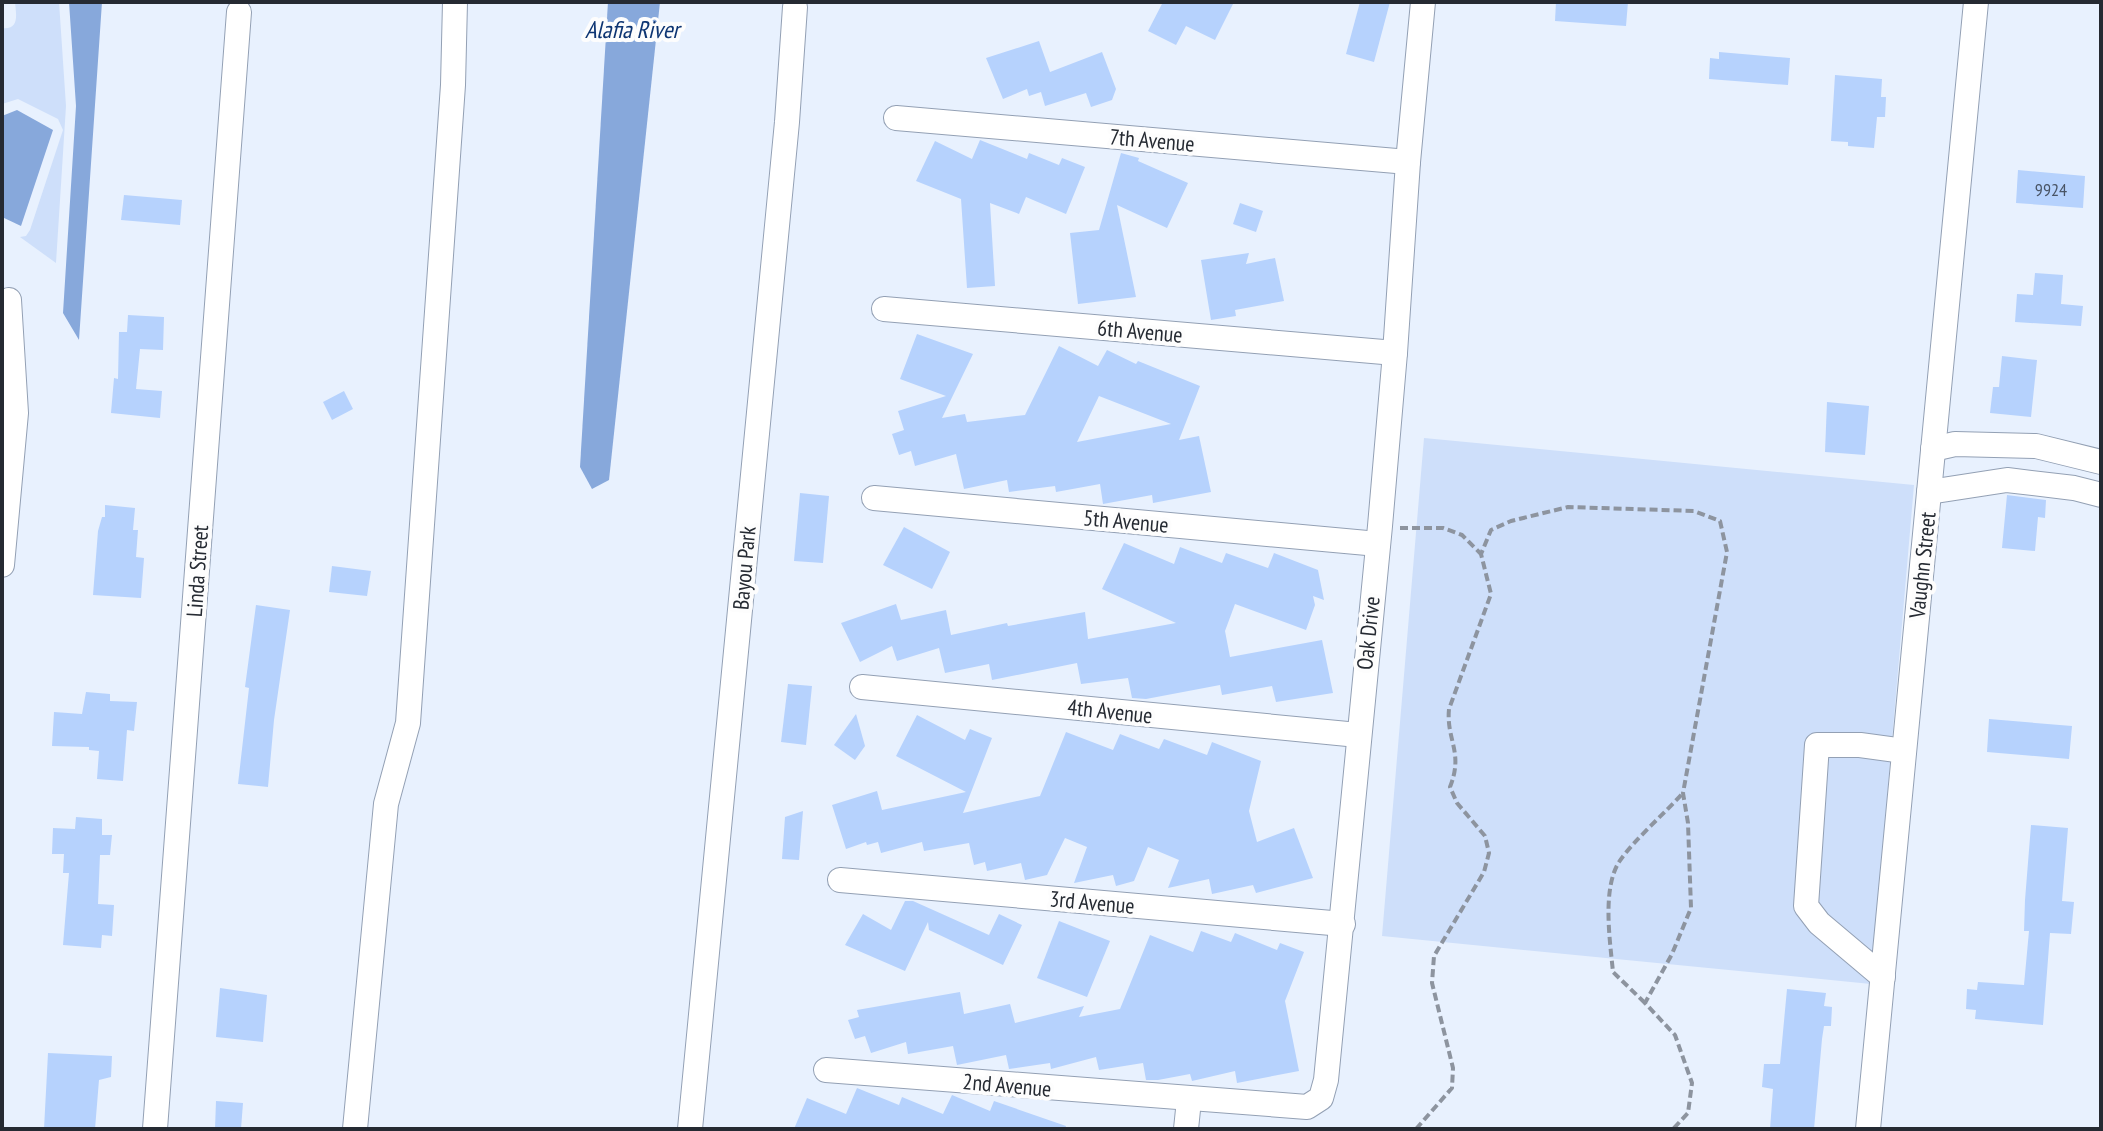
<svg xmlns="http://www.w3.org/2000/svg" width="2103" height="1131" font-family="'PT Sans Narrow',sans-serif">
	<style>
		.green { fill: #cedffa }
		.water { fill: #87a8db }
		.building { fill: #b6d2fd; fill-rule: evenodd }
		.lines { fill: none; stroke-linecap: round; stroke-linejoin: round }
		.minor-casing { stroke: #93a0b4; stroke-width: 26 }
		.path { stroke: #8d949f; stroke-width: 4; stroke-dasharray: 8 4; stroke-linecap: butt }
		.minor { stroke: #fff; stroke-width: 24 }
		.labels { text-anchor: middle; dominant-baseline: central; stroke-width: 8; stroke-linejoin: round; paint-order: stroke }
		.number-label { font-size: 18px; fill: #495465 }
		.street-label { font-size: 22px; fill: #252a32; stroke: #fdfdfd }
		.water-label { font-size: 24px; font-style: italic; fill: #0e3572; stroke: #fdfdfd }
	</style>
	<rect width="100%" height="100%" fill="#e8f1fe"/>
	<g class="green">
		<path d="M15 2H59L66 106 56 263 20 237 26 236 30 230 63 130 58 119 18 99 2 104V28C20 30 16 14 15 2Z"/>
		<path d="M1424 438 1914 485 1871 984 1382 936Z"/>
	</g>
	<g class="water">
		<path d="M69 2H102L79 340 63 313 76 106Z"/>
		<path d="M608 2H660L609 480 592 489 580 467Z"/>
		<path d="M17 110 53 130 21 226 2 217V116Z"/>
	</g>
	<g class="building">
		<path d="M1163 2H1234L1215 40 1186 26 1176 45 1148 31Z"/>
		<path d="M1360 2H1390L1374 62 1346 54Z"/>
		<path d="M1556 2H1628L1626 26 1555 21Z"/>
		<path d="M1039 41 1050 72 1102 52 1116 89 1112 100 1091 107 1086 93 1045 106 1041 92 1029 96 1027 89 1003 99 986 58Z"/>
		<path d="M1719 52 1790 58 1788 85 1709 79 1710 58 1719 59Z"/>
		<path d="M1835 75 1882 79 1881 97H1886L1885 117H1877L1874 148 1848 146V142L1831 141Z"/>
		<path d="M980 140 1027 159 1029 153 1059 165 1062 158 1085 167 1066 214 1026 197 1019 214 990 203 995 286 967 288 961 199 916 181 935 141 972 159Z"/>
		<path d="M1121 153 1139 158 1138 161 1188 183 1167 228 1117 205 1136 297 1078 304 1070 233 1099 230Z"/>
		<path d="M2018 170 2085 176 2083 208 2016 203Z"/>
		<path d="M124 195 182 200 180 225 121 220Z"/>
		<path d="M1240 203 1263 211 1256 232 1233 224Z"/>
		<path d="M1249 253 1246 264 1275 258 1284 301 1235 310 1236 316 1211 320 1201 260Z"/>
		<path d="M2035 273 2063 275 2061 304 2083 306 2081 326 2015 322 2017 294 2033 295Z"/>
		<path d="M128 315 164 317 163 350 140 349 136 389 162 391 160 418 111 413 114 378 118 379 119 332H127Z"/>
		<path d="M917 334 973 354 942 418 965 414 967 422 1025 415 1059 346 1098 366 1107 350 1136 364 1138 361 1200 386 1179 440 1199 436 1211 492 1153 503 1152 495 1103 504 1100 484 1056 492 1055 486 1009 492 1007 480 964 489 956 454 915 466 911 451 899 455 892 434 904 430 898 411 946 396 900 379ZM1099 396 1171 424 1077 442Z"/>
		<path d="M2002 356 2037 360 2031 417 1990 413 1993 387H1999Z"/>
		<path d="M344 391 353 409 332 420 323 402Z"/>
		<path d="M1827 402 1869 406 1865 455 1825 452Z"/>
		<path d="M800 493 829 496 823 563 794 561Z"/>
		<path d="M2007 495 2046 500 2045 518 2038 517 2035 551 2002 548Z"/>
		<path d="M105 505 135 508 133 530H138L136 557 144 558 141 598 93 595 98 531 102 517H105Z"/>
		<path d="M904 527 950 552 932 589 883 565Z"/>
		<path d="M1124 543 1174 564 1180 547 1222 563 1226 553 1268 568 1274 553 1318 570 1324 600 1313 596 1315 605 1306 630 1235 604 1225 631 1230 657 1322 640 1333 693 1276 702 1272 686 1222 695 1220 685 1146 699 1132 698 1128 678 1081 684 1077 663 992 680 989 664 945 673 939 648 897 661 892 646 860 662 841 623 896 604 901 620 946 610 951 635 1007 623 1008 626 1085 612 1088 639 1176 623 1102 589Z"/>
		<path d="M332 566 371 571 367 596 329 592Z"/>
		<path d="M256 605 290 610 274 720 268 787 238 784 249 688 245 687Z"/>
		<path d="M788 684 812 686 806 745 781 742Z"/>
		<path d="M86 692 110 694V701L137 702 134 731 127 730 123 781 97 779 99 751 89 750V747L52 746 54 712 82 714Z"/>
		<path d="M856 714 865 746 855 760 834 745Z"/>
		<path d="M917 715 965 740 970 729 992 738 963 813 1040 796 1066 732 1113 750 1120 734 1159 749 1164 739 1207 755 1212 742 1261 761 1249 811 1257 842 1294 828 1313 878 1256 893 1253 885 1212 894 1209 879 1168 888 1179 860 1148 847 1134 881 1116 886 1113 875 1074 883 1087 847 1065 838 1047 875 1025 880 1021 863 987 871 985 862 974 865 969 843 924 851 922 842 881 853 878 842 867 845 866 842 846 849 832 805 877 791 882 810 966 792 896 756Z"/>
		<path d="M1989 719 2072 726 2069 759 1987 752Z"/>
		<path d="M803 811 799 860 782 859 785 817Z"/>
		<path d="M76 817 102 819V835H112L110 855H100L98 904 114 905 112 936 102 935 101 948 63 945 69 873H63L64 854H52L53 828 75 829Z"/>
		<path d="M2031 825 2068 828 2062 901 2074 902 2071 934 2050 933 2043 1025 1975 1019 1976 1010 1966 1009 1967 989 1977 990 1978 982 2024 985 2029 931H2024L2025 900Z"/>
		<path d="M905 901H913L989 935 999 914 1022 925 1003 965 929 930 928 922 905 971 845 945 863 914 891 930Z"/>
		<path d="M1059 921 1110 941 1087 997 1037 978Z"/>
		<path d="M1201 931 1231 942 1235 933 1277 950 1280 943 1304 952 1285 1001 1299 1071 1237 1083 1235 1071 1192 1081 1190 1074 1158 1080H1146L1143 1063 1099 1070 1096 1057 1051 1069 1050 1063 1009 1069 1006 1055 957 1065 953 1046 908 1054 906 1042 871 1053 865 1036 855 1039 848 1020 859 1017 857 1010 960 992 964 1014 1010 1004 1015 1023 1084 1006 1079 1017 1120 1009 1150 935 1193 952Z"/>
		<path d="M220 988 267 995 263 1042 216 1037Z"/>
		<path d="M1787 989 1826 993 1824 1006 1832 1007 1831 1026H1824L1822 1039 1814 1129H1770L1773 1089 1762 1087 1764 1064H1780Z"/>
		<path d="M48 1053 112 1056 111 1077 99 1080 95 1129H44Z"/>
		<path d="M857 1088 899 1105 902 1097 943 1114 952 1095 990 1111 994 1101 1066 1126 1065 1129H794L807 1098 846 1114Z"/>
		<path d="M216 1101 243 1103 241 1129H215Z"/>
	</g>
	<g class="lines">
		<defs>
			<g id="minor">
				<path d="M896 118 1408 162"/>
				<path d="M884 309 1395 353"/>
				<path d="M1933 449 1955 444 2036 446 2101 462"/>
				<path d="M1929 492 2007 480 2074 488 2101 495"/>
				<path d="M874 498 1378 544"/>
				<path d="M2 565 16 413 9 300"/>
				<path d="M862 687 1358 735"/>
				<path d="M840 880 1343 924"/>
				<path d="M1883 977 1819 923 1806 906 1817 745H1860L1904 751"/>
				<path d="M826 1070 1307 1107 1321 1098 1326 1080 1380 526 1395 353 1408 162 1423 2"/>
				<path d="M155 1129 239 12"/>
				<path d="M355 1129 386 804 408 723 453 85 455 2"/>
				<path d="M690 1129 787 122 795 7"/>
				<path d="M1186 1129 1189 1100"/>
				<path d="M1868 1129 1976 2"/>
			</g>
		</defs>
		<use href="#minor" class="minor-casing"/>
		<g class="path">
			<path d="M1400 528H1443L1462 535 1481 554"/>
			<path d="M1645 1003 1613 972C1610 941 1602 889 1619 862 1632 842 1665 813 1682 794"/>
			<path d="M1416 1129 1452 1088 1453 1068 1432 983 1434 956 1484 872 1489 853 1485 836 1457 803 1450 787C1464 752 1446 740 1449 709L1491 594 1481 554 1491 530 1511 521 1568 507 1694 511 1720 521 1727 552 1683 793 1688 823 1691 908 1672 954 1645 1003 1675 1035 1692 1083 1688 1113 1673 1129"/>
		</g>
		<use href="#minor" class="minor"/>
	</g>
	<g class="labels">
		<g class="number-label">
			<text x="2051" y="189">9924</text>
		</g>
		<g class="street-label">
			<text transform="translate(1152 140) rotate(5)">7th Avenue</text>
			<text transform="translate(1140 331) rotate(5)">6th Avenue</text>
			<text transform="translate(1126 521) rotate(5)">5th Avenue</text>
			<text transform="translate(1922 565) rotate(-84)">Vaughn Street</text>
			<text transform="translate(744 568) rotate(-85)">Bayou Park</text>
			<text transform="translate(197 571) rotate(-86)">Linda Street</text>
			<text transform="translate(1368 633) rotate(-84)">Oak Drive</text>
			<text transform="translate(1110 711) rotate(6)">4th Avenue</text>
			<text transform="translate(1092 902) rotate(5)">3rd Avenue</text>
			<text transform="translate(1007 1085) rotate(5)">2nd Avenue</text>
		</g>
		<g class="water-label">
			<text x="632" y="29">Alafia River</text>
		</g>
	</g>
	<rect width="2103" height="1131" fill="none" stroke="#252a32" stroke-width="8"/>
</svg>
